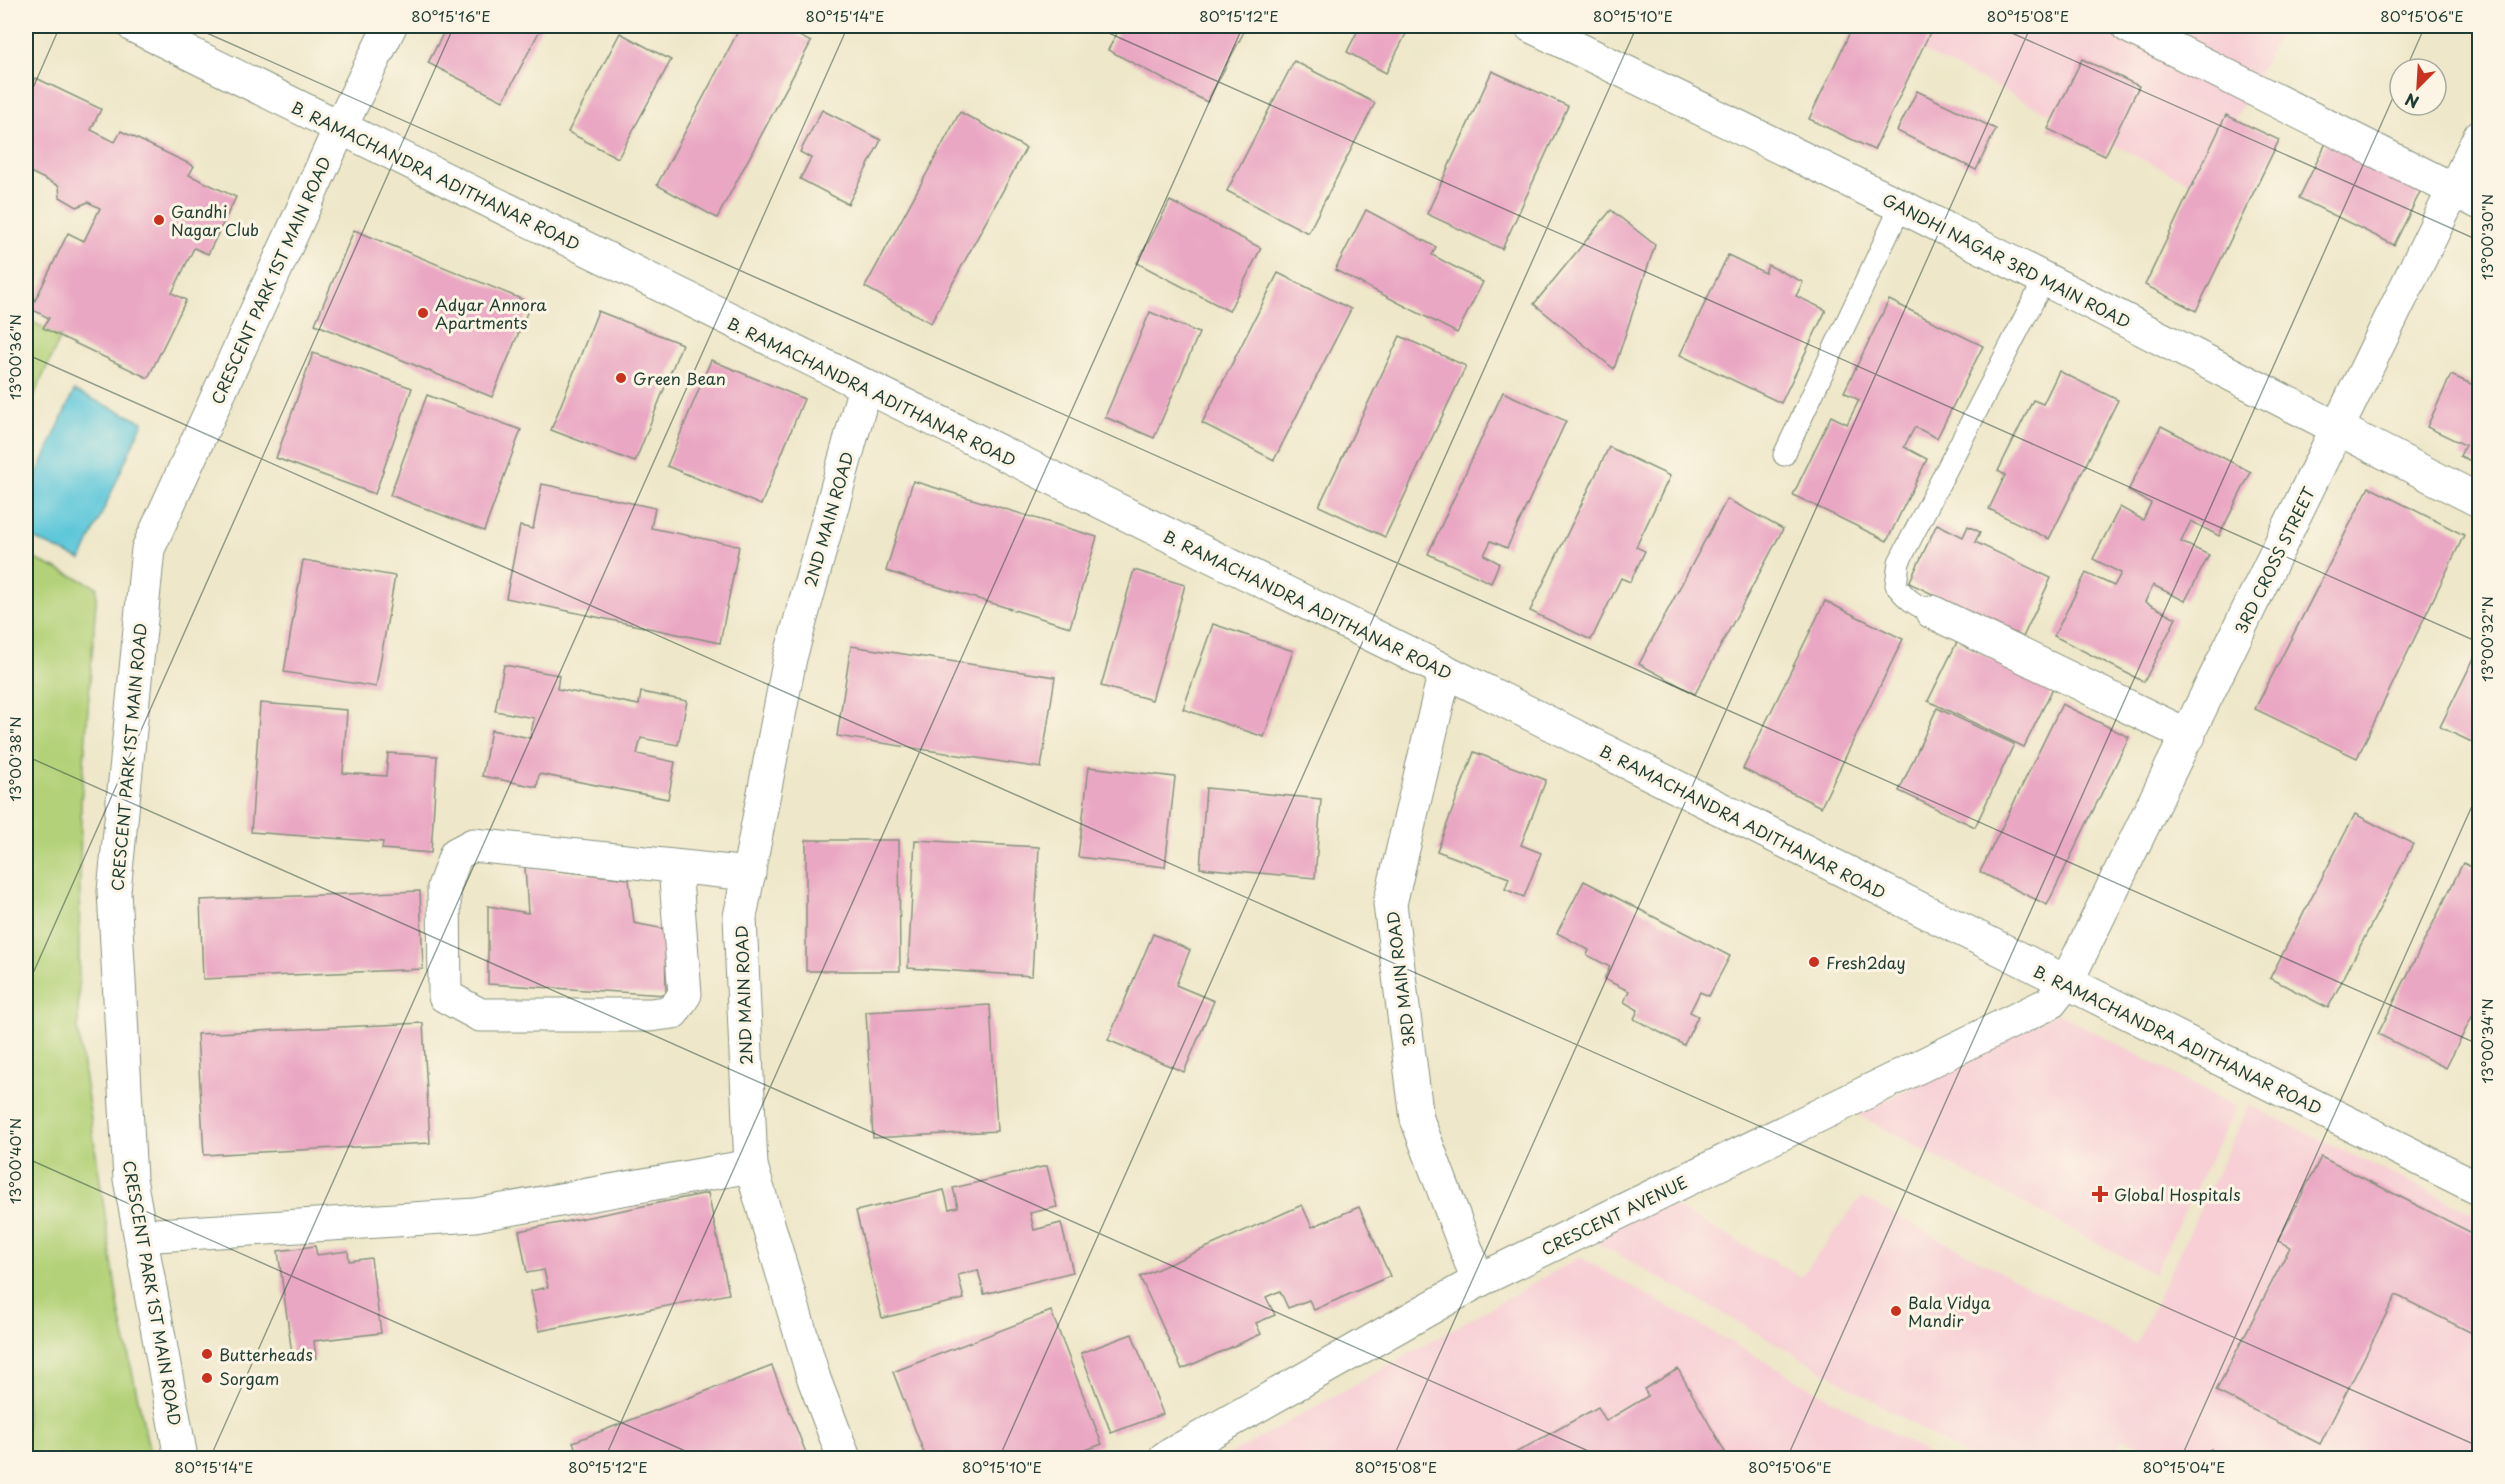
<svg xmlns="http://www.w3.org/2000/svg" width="2505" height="1484" font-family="'Playpen Sans',sans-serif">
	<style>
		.built { fill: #f7cfd5 }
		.green { fill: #b3d178; stroke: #698756; stroke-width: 1.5 }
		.water { fill: #5ec7da; stroke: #3e8287; stroke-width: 1.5 }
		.building { fill: #eaa7c3 }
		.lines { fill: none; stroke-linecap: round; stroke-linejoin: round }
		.lane-casing { stroke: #86927e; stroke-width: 23 }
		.street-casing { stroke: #86927e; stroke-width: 35 }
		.lane { stroke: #fff; stroke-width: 21 }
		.street { stroke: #fff; stroke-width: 33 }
		.ticks { fill: none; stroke: #1f3d34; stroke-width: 1.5; stroke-opacity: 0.45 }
		.poi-dot { fill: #c8321e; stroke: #fcf5e5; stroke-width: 2 }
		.labels { text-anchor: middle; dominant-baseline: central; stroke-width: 6; stroke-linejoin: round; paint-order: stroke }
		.street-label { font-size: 16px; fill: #1f3d34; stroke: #fcf5e5 }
		.poi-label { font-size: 16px; fill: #1f3d34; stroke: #fcf5e5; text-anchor: start }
		.neatline { fill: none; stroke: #1f3d34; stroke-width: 2 }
		.ticks-label { font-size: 15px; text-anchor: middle; fill: #1f3d34 }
	</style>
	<rect width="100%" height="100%" fill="#fcf5e5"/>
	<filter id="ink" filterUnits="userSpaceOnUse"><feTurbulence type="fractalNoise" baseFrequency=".0167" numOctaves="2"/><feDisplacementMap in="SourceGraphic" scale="12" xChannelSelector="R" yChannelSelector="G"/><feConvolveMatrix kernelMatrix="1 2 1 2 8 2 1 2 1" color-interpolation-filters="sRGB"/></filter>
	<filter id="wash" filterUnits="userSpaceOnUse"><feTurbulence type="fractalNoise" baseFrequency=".008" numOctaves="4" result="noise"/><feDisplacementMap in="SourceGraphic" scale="24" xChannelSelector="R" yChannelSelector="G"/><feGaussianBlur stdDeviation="1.35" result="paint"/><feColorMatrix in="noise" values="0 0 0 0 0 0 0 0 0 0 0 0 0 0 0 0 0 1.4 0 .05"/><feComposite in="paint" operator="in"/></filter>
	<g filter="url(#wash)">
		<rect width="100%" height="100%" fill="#eee7c9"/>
		<g class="built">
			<path d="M1872 26H2284L2199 187Z"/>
			<path d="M2058 1013 2236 1107 2154 1274 1858 1115Z"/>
			<path d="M2249 1105 2479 1216V1458H2172L2123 1438 2111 1458H1970L1786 1349 1585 1236 1659 1198 1801 1277 1861 1197 2136 1344Z"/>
			<path d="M1580 1257 1936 1458H1224Z"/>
		</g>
		<g class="green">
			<path d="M26 319 61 336 26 413Z"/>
			<path d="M26 555 97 587 81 803 78 1032 120 1316 151 1458H26Z"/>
		</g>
		<path class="water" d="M74 391 143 422 81 560 26 535V474L35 478Z"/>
		<g id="blocks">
			<g class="building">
				<path d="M447 26H542L503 101 428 63Z"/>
				<path d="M741 26H781L811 42 717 218 657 185Z"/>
				<path d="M1121 26H1247L1207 102 1108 50Z"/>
				<path d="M1360 26H1410L1386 73 1347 52Z"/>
				<path d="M1853 26H1933L1874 150 1809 119Z"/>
				<path d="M620 33 671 60 618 158 568 132Z"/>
				<path d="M2082 59 2139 86 2105 156 2048 129Z"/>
				<path d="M1294 61 1375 103 1308 233 1227 191Z"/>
				<path d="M1492 71 1568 106 1502 249 1427 214Z"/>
				<path d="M36 78 101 109 91 130 115 142 121 131 194 166 189 175 236 197 208 254 194 248 172 293 186 300 148 378 43 328 49 318 31 309 68 233 84 241 100 208 88 202 77 207 60 197 59 186 26 170V83L32 86Z"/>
				<path d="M1917 91 1996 129 1976 170 1897 131Z"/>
				<path d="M822 110 881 140 848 204 800 179 811 158 800 152Z"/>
				<path d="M960 112 1026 148 931 323 865 287Z"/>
				<path d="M2226 115 2279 140 2196 311 2145 285Z"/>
				<path d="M2330 135 2425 182 2394 245 2299 198Z"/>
				<path d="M1170 201 1261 248 1229 311 1137 263Z"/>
				<path d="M1366 210 1436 247 1432 255 1483 282 1457 333 1335 270Z"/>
				<path d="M1611 210 1655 245 1614 369 1534 304Z"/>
				<path d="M354 230 531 303 492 397 315 324Z"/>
				<path d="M1728 255 1765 273 1768 265 1803 282 1796 296 1826 310 1781 403 1680 355Z"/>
				<path d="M1278 273 1351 309 1274 460 1202 423Z"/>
				<path d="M1889 300 1983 346 1937 438 1915 427 1904 447 1927 459 1887 541 1793 495 1831 416 1847 424 1859 400 1844 392Z"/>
				<path d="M598 311 682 344 635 462 551 430Z"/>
				<path d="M1150 312 1199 333 1154 438 1105 417Z"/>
				<path d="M1400 336 1466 366 1385 537 1319 506Z"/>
				<path d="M313 353 412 388 375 494 276 458Z"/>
				<path d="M711 360 804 399 761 505 667 466Z"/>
				<path d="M2059 371 2118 400 2049 539 1989 509 2005 475 1998 471 2033 400 2043 404Z"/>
				<path d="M2451 375 2480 388V465L2460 456 2465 445 2427 427Z"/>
				<path d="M1503 392 1566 421 1507 548 1491 541 1484 555 1499 563 1491 583 1428 554Z"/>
				<path d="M427 395 521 430 484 531 390 495Z"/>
				<path d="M2161 426 2251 472 2219 536 2191 521 2181 542 2209 555 2185 601 2153 585 2145 602 2176 618 2144 682 2054 636 2086 573 2114 586 2121 573 2093 559 2120 507 2143 520 2151 503 2128 491Z"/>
				<path d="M1609 447 1670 476 1636 547 1645 551 1630 582 1621 578 1591 640 1530 611Z"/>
				<path d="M913 481 1097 537 1070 627 886 571Z"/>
				<path d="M542 484 655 508 651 528 739 546 720 643 506 598 520 526 533 529Z"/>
				<path d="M2369 487 2464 535 2357 758 2255 709Z"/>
				<path d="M1727 499 1783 529 1695 694 1639 664Z"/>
				<path d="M1937 524 1963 537 1968 526 1980 532 1975 542 2051 578 2023 637 1909 583Z"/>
				<path d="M303 560 395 576 376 687 284 672Z"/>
				<path d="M1134 570 1185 585 1152 700 1101 686Z"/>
				<path d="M1825 601 1903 639 1821 807 1743 769Z"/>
				<path d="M1213 624 1293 651 1264 737 1183 709Z"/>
				<path d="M1957 642 2053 688 2024 747 1928 701Z"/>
				<path d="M851 646 1055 677 1041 768 837 736Z"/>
				<path d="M2480 646V746L2440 727Z"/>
				<path d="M504 665 559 675 557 689 639 705 641 692 687 701 678 745 641 738 637 754 675 762 668 799 539 774 537 787 482 776 491 730 530 738 534 718 495 711Z"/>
				<path d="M260 703 347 710 343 773 386 776 388 753 437 756 431 853 382 849 383 842 251 832Z"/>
				<path d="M2062 704 2129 737 2047 905 1980 872Z"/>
				<path d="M1937 708 2014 744 1975 827 1899 791Z"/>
				<path d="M1474 752 1546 780 1521 845 1541 853 1524 897 1505 889 1509 878 1437 851Z"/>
				<path d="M1089 767 1175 777 1165 867 1078 857Z"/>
				<path d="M1206 788 1321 799 1315 878 1200 868Z"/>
				<path d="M2355 814 2413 844 2328 1008 2270 978Z"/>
				<path d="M806 840H899L900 971H806Z"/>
				<path d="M915 840 1039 847 1032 976 908 968Z"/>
				<path d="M2463 863 2480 871V1001L2446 1068 2378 1034Z"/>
				<path d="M525 867 629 879 634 923 665 929 666 995 488 984V906L528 913Z"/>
				<path d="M1584 881 1730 956 1709 996 1700 992 1690 1012 1698 1016 1684 1045 1634 1019 1638 1010 1624 1002 1629 991 1604 979 1610 967 1587 955 1589 950 1557 933Z"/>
				<path d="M420 891 423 969 203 979 200 900Z"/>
				<path d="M1153 934 1190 950 1176 985 1214 1001 1184 1072 1108 1040Z"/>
				<path d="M990 1005 997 1131 873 1138 866 1012Z"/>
				<path d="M423 1023 430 1143 204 1155 197 1034Z"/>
				<path d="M2321 1157 2480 1237V1337L2396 1295 2320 1444 2216 1391 2290 1247 2278 1241Z"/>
				<path d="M1047 1166 1057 1207 1030 1213 1034 1230 1061 1223 1073 1272 984 1294 978 1270 958 1275 964 1299 882 1318 856 1211 944 1190 949 1209 958 1207 953 1188Z"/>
				<path d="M708 1193 729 1294 539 1331 531 1291 548 1287 544 1270 527 1273 519 1231Z"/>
				<path d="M1302 1205 1312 1227 1359 1207 1390 1276 1314 1310 1309 1300 1288 1308 1280 1291 1266 1297 1275 1315 1256 1323 1261 1334 1182 1369 1140 1277Z"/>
				<path d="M315 1246 317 1255 348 1251 349 1261 371 1258 381 1333 314 1341 316 1358 293 1361 278 1251Z"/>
				<path d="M1051 1311 1102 1444 1064 1458H926L893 1372Z"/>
				<path d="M1132 1334 1163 1414 1111 1433 1081 1353Z"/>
				<path d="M772 1366 808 1458H735L733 1453 718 1458H579L573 1442Z"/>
				<path d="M1678 1369 1725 1452 1714 1458H1506L1598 1407 1606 1421 1648 1396 1644 1389Z"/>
				<path d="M2211 1449 2217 1458H2196Z"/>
			</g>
		</g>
	</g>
	<g filter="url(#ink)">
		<use href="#blocks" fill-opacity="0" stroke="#86927e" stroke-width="1.5"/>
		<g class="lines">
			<defs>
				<g id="lane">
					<path d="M1784 455 1901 206"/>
					<path d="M1932 612C1916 606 1906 599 1896 585L1899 562 2044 280"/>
				</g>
				<g id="street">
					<path d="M134 26 1445 671 2480 1189"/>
					<path d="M1531 26 1901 206 2480 501"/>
					<path d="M2128 26 2480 203"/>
					<path d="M1932 612 2189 736"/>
					<path d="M1445 671 1390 904 1417 1119 1478 1281"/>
					<path d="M675 867 685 994 673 1012 650 1015H480L445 996 444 887 456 854 473 845 749 874"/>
					<path d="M141 1236 475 1215 751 1166"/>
					<path d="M181 1458 130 1179 114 891 148 549 340 128 390 26"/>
					<path d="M844 1458 814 1379 751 1166 740 917 790 658 865 387"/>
					<path d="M1165 1458 1478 1281 2050 1003 2066 983 2480 136"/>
				</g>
			</defs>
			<use href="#lane" class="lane-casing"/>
			<use href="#street" class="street-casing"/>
			<use href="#lane" class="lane"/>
			<use href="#street" class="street"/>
		</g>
	</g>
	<path class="ticks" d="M191 26 2480 1045M1093 26 2480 643M1996 26 2480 241M2406 69 2425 26M26 104 60 26M26 354 2480 1447M26 756 1604 1458M26 989 454 26M26 1158 701 1458M210 1458 848 26M605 1458 1243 26M999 1458 1637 26M1393 1458 2031 26M1787 1458 2400 82M2181 1458 2480 788"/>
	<g class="poi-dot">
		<circle cx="159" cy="220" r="6"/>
		<circle cx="423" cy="313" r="6"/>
		<circle cx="621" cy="378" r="6"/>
		<circle cx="1814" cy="962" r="6"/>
		<path d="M2097 1185h6v6h6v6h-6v6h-6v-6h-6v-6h6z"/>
		<circle cx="1896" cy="1311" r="6"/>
		<circle cx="207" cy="1354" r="6"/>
		<circle cx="207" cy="1378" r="6"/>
	</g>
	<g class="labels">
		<g class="street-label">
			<text transform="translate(436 175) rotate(26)">B. RAMACHANDRA ADITHANAR ROAD</text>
			<text transform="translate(2007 260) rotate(27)">GANDHI NAGAR 3RD MAIN ROAD</text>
			<text transform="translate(270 280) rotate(-66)">CRESCENT PARK 1ST MAIN ROAD</text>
			<text transform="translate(872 391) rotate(26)">B. RAMACHANDRA ADITHANAR ROAD</text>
			<text transform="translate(828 519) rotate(-74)">2ND MAIN ROAD</text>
			<text transform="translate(2274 560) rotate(-64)">3RD CROSS STREET</text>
			<text transform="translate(1308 604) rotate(26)">B. RAMACHANDRA ADITHANAR ROAD</text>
			<text transform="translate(128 757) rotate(-85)">CRESCENT PARK 1ST MAIN ROAD</text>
			<text transform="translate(1743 821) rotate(27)">B. RAMACHANDRA ADITHANAR ROAD</text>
			<text transform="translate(1400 979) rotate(-97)">3RD MAIN ROAD</text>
			<text transform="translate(743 995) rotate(-92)">2ND MAIN ROAD</text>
			<text transform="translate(2178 1039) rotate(26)">B. RAMACHANDRA ADITHANAR ROAD</text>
			<text transform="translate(1614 1215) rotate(-26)">CRESCENT AVENUE</text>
			<text transform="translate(153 1293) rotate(80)">CRESCENT PARK 1ST MAIN ROAD</text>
		</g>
		<g class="poi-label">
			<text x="171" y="211">Gandhi<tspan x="171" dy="18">Nagar Club</tspan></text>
			<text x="435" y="304">Adyar Annora<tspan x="435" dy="18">Apartments</tspan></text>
			<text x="633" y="378">Green Bean</text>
			<text x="1826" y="962">Fresh2day</text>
			<text x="2114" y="1194">Global Hospitals</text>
			<text x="1908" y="1302">Bala Vidya<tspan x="1908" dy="18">Mandir</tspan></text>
			<text x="219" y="1354">Butterheads</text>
			<text x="219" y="1378">Sorgam</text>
		</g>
	</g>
	<rect width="2505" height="1484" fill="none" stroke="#fcf5e5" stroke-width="66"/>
	<g transform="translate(2418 87) rotate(204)"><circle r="28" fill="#fcf5e5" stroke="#a4ab9e" stroke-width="1.5"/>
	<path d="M0-4.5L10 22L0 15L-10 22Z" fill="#c8321e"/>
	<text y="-9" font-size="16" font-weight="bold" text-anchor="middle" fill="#1f3d34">N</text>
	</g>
	<rect x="33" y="33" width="2439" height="1418" class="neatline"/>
	<g class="ticks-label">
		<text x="451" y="22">80°15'16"E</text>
		<text x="845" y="22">80°15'14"E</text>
		<text x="1239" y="22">80°15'12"E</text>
		<text x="1633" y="22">80°15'10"E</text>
		<text x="2028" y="22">80°15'08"E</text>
		<text x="2422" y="22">80°15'06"E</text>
		<text transform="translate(2488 237) rotate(-90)" y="5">13°00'30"N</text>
		<text transform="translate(16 357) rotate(-90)" y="5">13°00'36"N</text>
		<text transform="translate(2488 639) rotate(-90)" y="5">13°00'32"N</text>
		<text transform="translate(16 759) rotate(-90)" y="5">13°00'38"N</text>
		<text transform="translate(2488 1041) rotate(-90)" y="5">13°00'34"N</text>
		<text transform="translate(16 1161) rotate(-90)" y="5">13°00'40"N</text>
		<text x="214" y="1473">80°15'14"E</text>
		<text x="608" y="1473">80°15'12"E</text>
		<text x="1002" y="1473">80°15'10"E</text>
		<text x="1396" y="1473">80°15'08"E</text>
		<text x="1790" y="1473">80°15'06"E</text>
		<text x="2184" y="1473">80°15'04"E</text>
	</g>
</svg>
